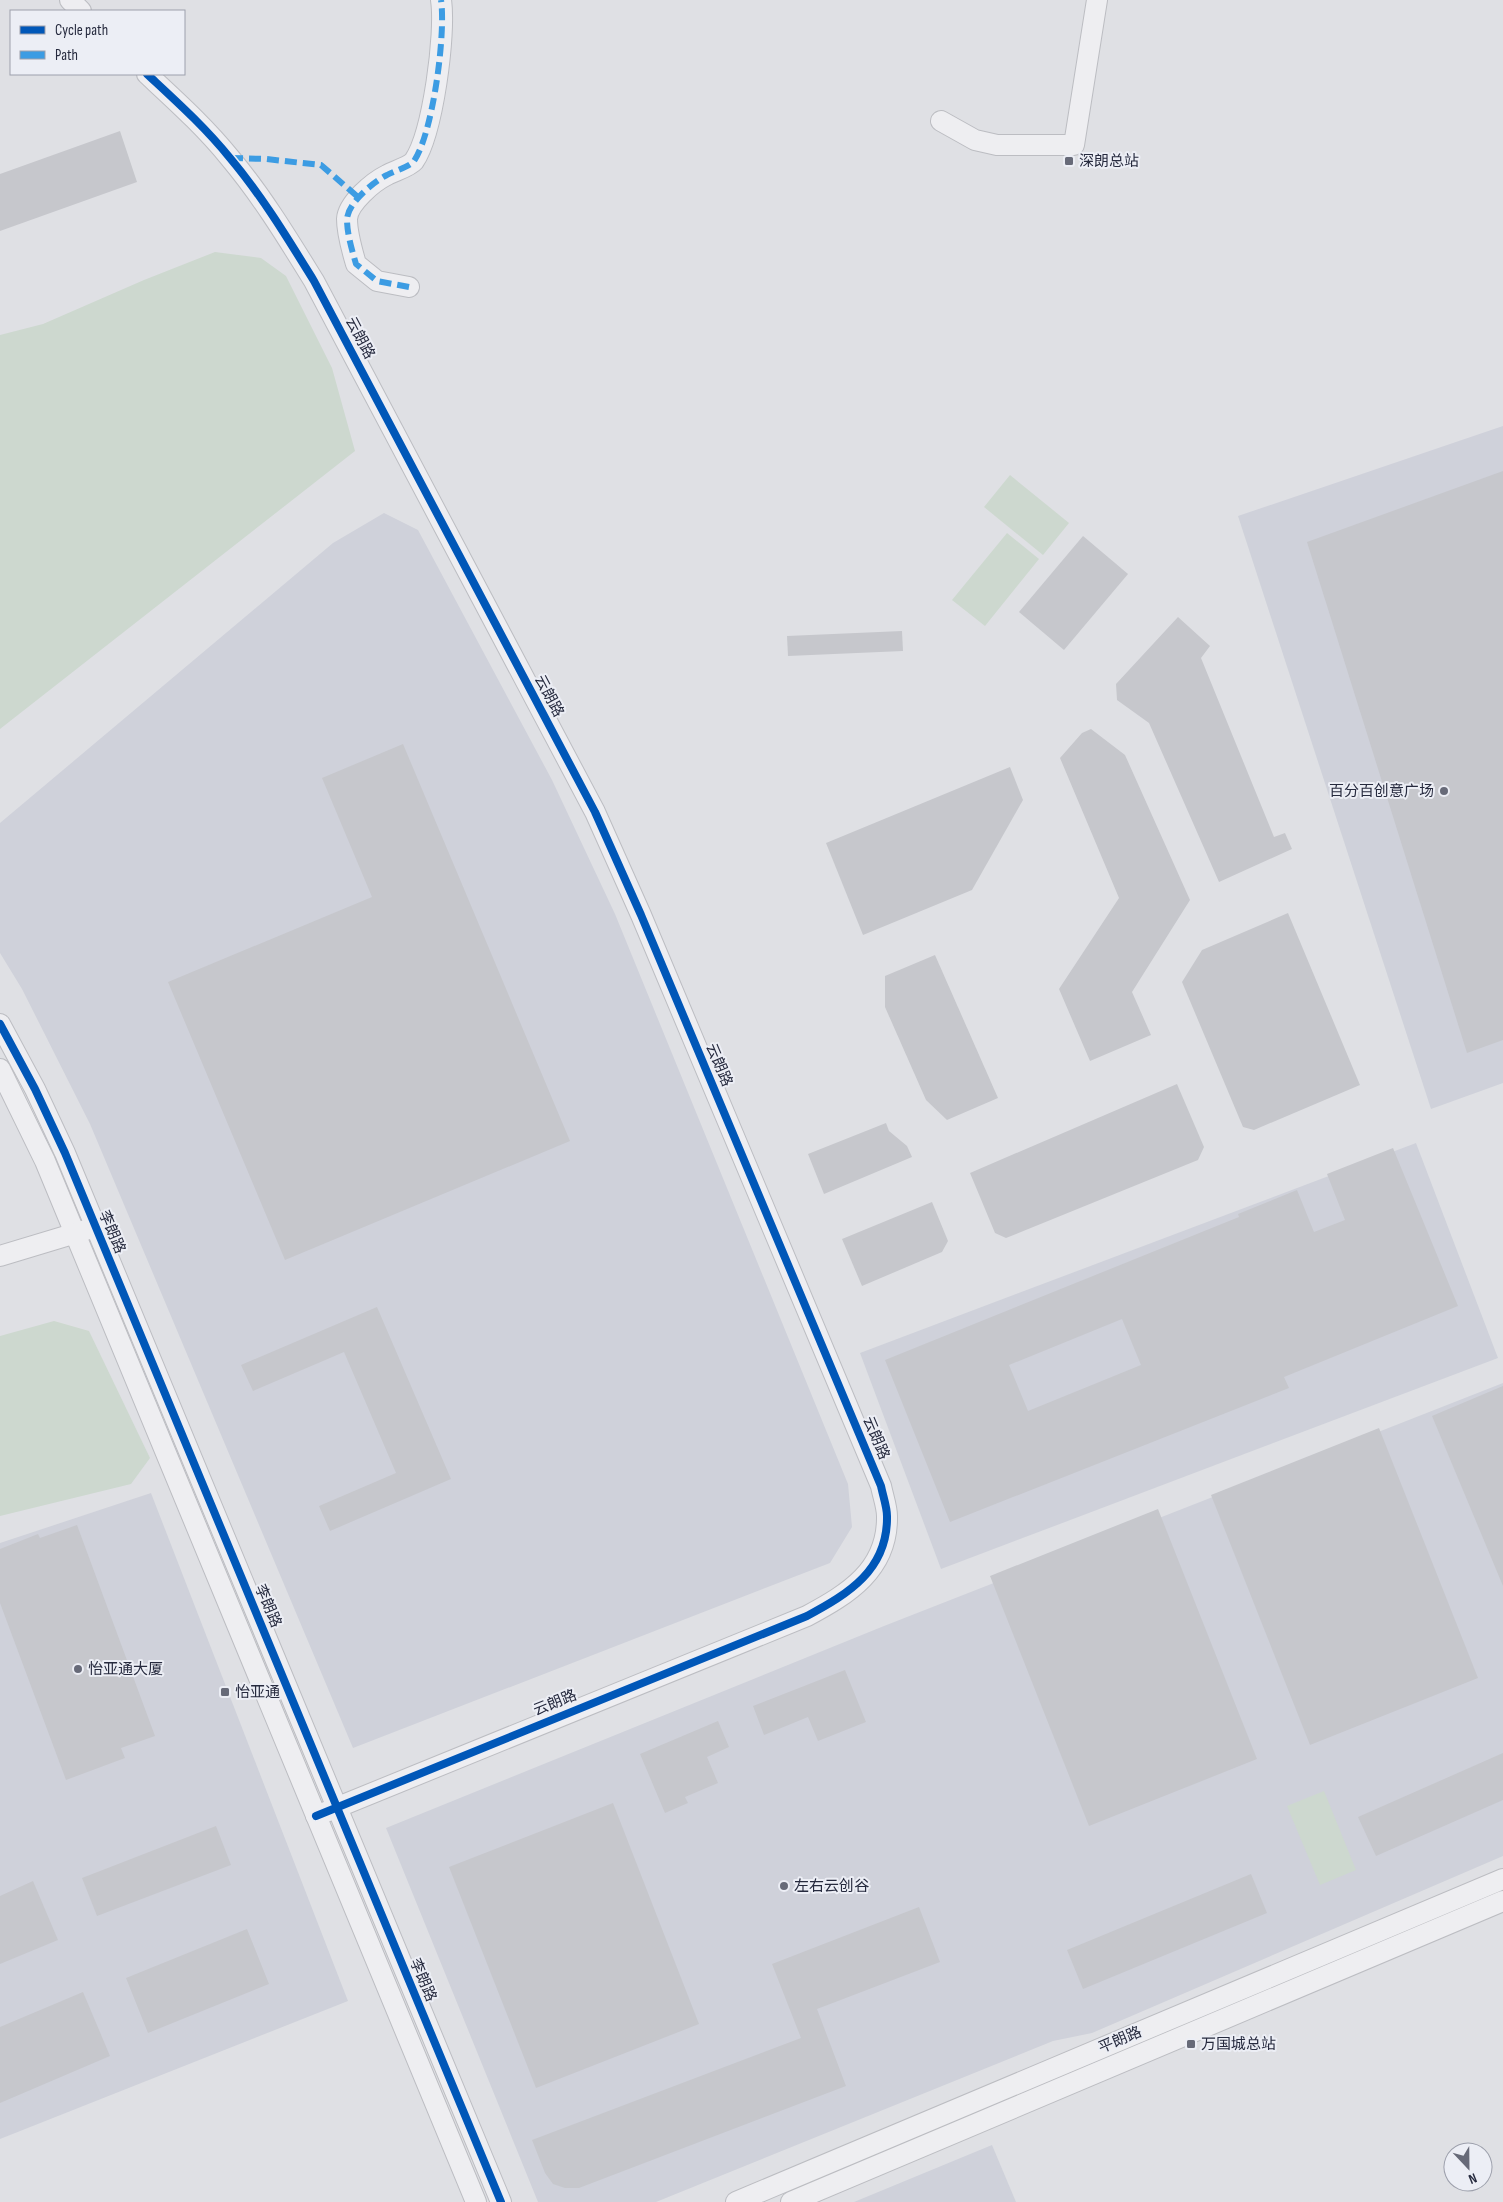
<svg xmlns="http://www.w3.org/2000/svg" width="1503" height="2202" font-family="'Sofia Sans Condensed','Noto Sans SC',sans-serif">
	<style>
		.built { fill: #cfd1da }
		.green { fill: #cdd8cf }
		.building { fill: #c6c7cc; fill-rule: evenodd }
		.lines { fill: none; stroke-linecap: round; stroke-linejoin: round }
		.minor-casing { stroke: #bcbdc2; stroke-width: 22 }
		.minor { stroke: #eeeef1; stroke-width: 20 }
		.quiet { stroke: #3c9ce3; stroke-width: 6; stroke-dasharray: 12 6; stroke-linecap: butt }
		.cycleway-casing { stroke: #eceef5; stroke-width: 11 }
		.cycleway { stroke: #0057b8; stroke-width: 8 }
		.poi-dot { fill: #676a78; stroke: #eceef5; stroke-width: 2 }
		.labels { text-anchor: middle; dominant-baseline: central; stroke-width: 4; stroke-linejoin: round; paint-order: stroke }
		.poi-label { font-size: 15px; fill: #262a3e; stroke: #eceef5; text-anchor: start }
		.street-label { font-size: 15px; fill: #262a3e; stroke: #eceef5 }
	</style>
	<rect width="100%" height="100%" fill="#dfe0e4"/>
	<g class="built">
		<path d="M1503 426V1083L1431 1109 1238 516Z"/>
		<path d="M384 513 418 530 552 780 615 914 848 1484 852 1527 830 1563 353 1748 90 1124 22 989 0 953V823L333 543Z"/>
		<path d="M1416 1143 1498 1358 941 1569 860 1353Z"/>
		<path d="M1503 1383V1856L1092 2033 1053 2041 656 2202H538L386 1828 884 1626Z"/>
		<path d="M151 1493 348 2001 0 2139V1543Z"/>
		<path d="M992 2145 1016 2202H854Z"/>
	</g>
	<g class="green">
		<path d="M215 252 261 258 286 276 332 368 355 451 0 729V335L43 324 144 280Z"/>
		<path d="M1010 475 1069 523 1043 555 984 507Z"/>
		<path d="M1007 533 1039 559 985 626 952 600Z"/>
		<path d="M54 1321 89 1331 150 1458 131 1484 0 1516V1336Z"/>
		<path d="M1324 1791 1356 1870 1320 1885 1287 1806Z"/>
	</g>
	<g class="building">
		<path d="M120 131 137 182 0 231V174Z"/>
		<path d="M1503 471V1040L1467 1053 1307 542Z"/>
		<path d="M1083 536 1128 574 1064 650 1019 612Z"/>
		<path d="M1178 617 1210 646 1201 658 1274 837 1285 833 1292 849 1219 882 1149 723 1117 700 1116 684Z"/>
		<path d="M902 631 903 651 788 656 787 636Z"/>
		<path d="M1091 729 1125 755 1190 900 1132 992 1151 1035 1090 1061 1059 989 1119 898 1060 758 1082 733Z"/>
		<path d="M403 744 570 1141 285 1260 168 982 372 897 322 778Z"/>
		<path d="M1010 767 1023 800 972 890 863 935 826 843Z"/>
		<path d="M1288 913 1360 1085 1254 1130 1243 1127 1182 982 1202 950Z"/>
		<path d="M935 955 998 1098 947 1120 926 1100 885 1007V976Z"/>
		<path d="M1177 1084 1204 1147 1198 1160 1006 1238 995 1233 970 1173Z"/>
		<path d="M886 1123 889 1131 907 1146 912 1157 824 1194 808 1154Z"/>
		<path d="M1393 1148 1458 1306 1284 1377 1289 1388 950 1522 885 1360 1239 1217 1238 1214 1297 1190 1314 1232 1345 1220 1327 1174ZM1122 1319 1141 1365 1028 1411 1009 1365Z"/>
		<path d="M932 1202 948 1241 942 1252 862 1286 842 1239Z"/>
		<path d="M377 1307 451 1479 330 1531 319 1506 396 1473 344 1352 253 1391 241 1365Z"/>
		<path d="M1503 1386V1586L1432 1416Z"/>
		<path d="M1379 1428 1478 1678 1310 1745 1211 1495Z"/>
		<path d="M1158 1509 1257 1759 1089 1826 990 1576Z"/>
		<path d="M77 1525 155 1736 121 1748 125 1758 66 1780 0 1603V1549L38 1534 40 1538Z"/>
		<path d="M845 1670 866 1722 818 1741 808 1717 764 1735 753 1706Z"/>
		<path d="M718 1721 729 1747 707 1757 718 1783 685 1797 688 1803 665 1813 640 1754Z"/>
		<path d="M1503 1753V1800L1376 1856 1358 1817Z"/>
		<path d="M613 1803 699 2024 536 2088 449 1867Z"/>
		<path d="M216 1826 231 1865 97 1916 82 1878Z"/>
		<path d="M1251 1874 1267 1913 1083 1989 1067 1950Z"/>
		<path d="M33 1881 58 1940 0 1964V1896Z"/>
		<path d="M919 1907 940 1962 817 2009 846 2086 579 2188H565L553 2184 545 2173 532 2140 801 2038 772 1964Z"/>
		<path d="M247 1929 269 1984 148 2033 126 1978Z"/>
		<path d="M83 1992 110 2056 0 2103V2027Z"/>
	</g>
	<g class="lines">
		<defs>
			<g id="minor">
				<path d="M70 0 81 11"/>
				<path d="M147 74C176 101 205 127 230 158 262 196 288 239 314 281L595 812 641 915 881 1486C883 1496 887 1507 887 1516 888 1570 848 1594 807 1616L316 1816"/>
				<path d="M941 121 975 140 997 145H1074L1097 0"/>
				<path d="M409 287 377 281 356 264C352 250 347 234 347 219 348 203 373 182 387 175 394 171 409 167 414 161 433 133 446 33 441 0"/>
				<path d="M0 1024 35 1089 65 1153 501 2202"/>
				<path d="M0 1069 45 1161 476 2202"/>
				<path d="M0 1256 86 1230"/>
				<path d="M736 2202 1503 1879"/>
				<path d="M791 2202 1503 1901"/>
			</g>
		</defs>
		<use href="#minor" class="minor-casing"/>
		<use href="#minor" class="minor"/>
		<g class="quiet">
			<path d="M231 158 266 159 321 165 358 197"/>
			<path d="M409 287 377 281 356 264C352 250 347 234 347 219 348 203 373 182 387 175 394 171 409 167 414 161 433 133 446 33 441 0"/>
		</g>
		<defs>
			<g id="cycleway">
				<path d="M147 74C176 101 205 127 230 158 262 196 288 239 314 281L595 812 641 915 881 1486C883 1496 887 1507 887 1516 888 1570 848 1594 807 1616L316 1816"/>
				<path d="M0 1024 35 1089 65 1153 501 2202"/>
			</g>
		</defs>
		<use href="#cycleway" class="cycleway-casing"/>
		<use href="#cycleway" class="cycleway"/>
	</g>
	<g class="poi-dot">
		<rect x="1064" y="156" width="10" height="10" rx="2.5"/>
		<circle cx="1444" cy="791" r="5"/>
		<circle cx="78" cy="1669" r="5"/>
		<rect x="220" y="1687" width="10" height="10" rx="2.5"/>
		<circle cx="784" cy="1886" r="5"/>
		<rect x="1186" y="2039" width="10" height="10" rx="2.5"/>
	</g>
	<g class="labels">
		<g class="poi-label">
			<text x="1079" y="161">深朗总站</text>
			<text x="1434" y="791" text-anchor="end">百分百创意广场</text>
			<text x="88" y="1669">怡亚通大厦</text>
			<text x="235" y="1692">怡亚通</text>
			<text x="794" y="1886">左右云创谷</text>
			<text x="1201" y="2044">万国城总站</text>
		</g>
		<g class="street-label">
			<text transform="translate(360 338) rotate(62)">云朗路</text>
			<text transform="translate(549 696) rotate(62)">云朗路</text>
			<text transform="translate(719 1065) rotate(67)">云朗路</text>
			<text transform="translate(112 1232) rotate(67)">李朗路</text>
			<text transform="translate(876 1438) rotate(67)">云朗路</text>
			<text transform="translate(268 1606) rotate(67)">李朗路</text>
			<text transform="translate(555 1703) rotate(-22)">云朗路</text>
			<text transform="translate(423 1980) rotate(67)">李朗路</text>
			<text transform="translate(1120 2040) rotate(-23)">平朗路</text>
		</g>
	</g>
	<rect x="10" y="10" width="175" height="65" fill="#eceef5" stroke="#9da0ac"/>
	<rect x="20" y="26" width="25" height="8" fill="#0057b8" stroke="#9da0ac"/>
	<text x="55" y="35" font-size="15" fill="#262a3e">Cycle path</text>
	<rect x="20" y="51" width="25" height="8" fill="#3c9ce3" stroke="#9da0ac"/>
	<text x="55" y="60" font-size="15" fill="#262a3e">Path</text>
	<g transform="translate(1468 2167) rotate(158)"><circle r="24" fill="#eceef5" stroke="#9da0ac"/>
	<path d="M0-4L9 19L0 12L-9 19Z" fill="#676a78"/>
	<text y="-8" font-size="14" font-weight="bold" text-anchor="middle" fill="#262a3e">N</text>
	</g>
</svg>
